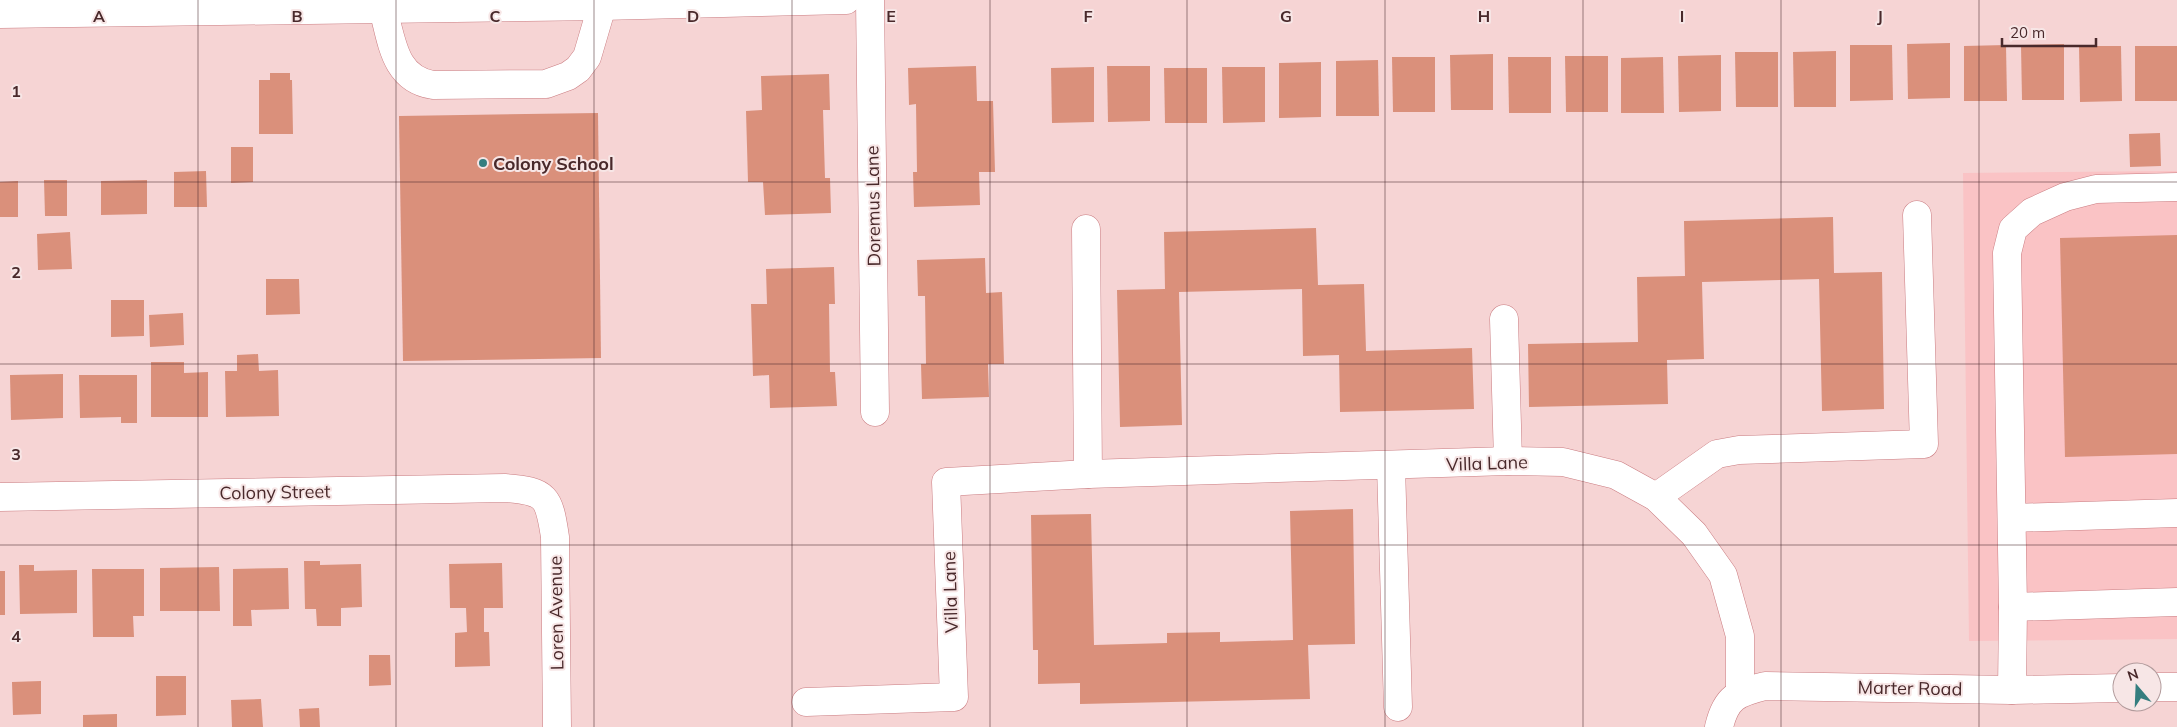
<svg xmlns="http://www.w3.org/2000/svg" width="2177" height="727" font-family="Mulish,sans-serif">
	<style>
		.built { fill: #fac3c5 }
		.building { fill: #da907b }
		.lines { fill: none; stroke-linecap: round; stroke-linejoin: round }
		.minor-casing { stroke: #ca7c81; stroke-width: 29 }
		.minor { stroke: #fff; stroke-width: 28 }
		.grid { fill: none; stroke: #49292b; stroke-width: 1; stroke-opacity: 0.55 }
		.poi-dot { fill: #357e7f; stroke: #f7e6e6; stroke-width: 2 }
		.labels { text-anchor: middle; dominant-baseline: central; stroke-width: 4; stroke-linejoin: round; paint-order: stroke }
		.poi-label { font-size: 18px; font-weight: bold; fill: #49292b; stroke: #f7e6e6; text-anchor: start }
		.street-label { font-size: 18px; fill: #49292b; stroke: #f7e6e6 }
		.grid-label { font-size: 16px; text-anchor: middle; font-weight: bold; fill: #49292b; stroke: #f7e6e6; stroke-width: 4; stroke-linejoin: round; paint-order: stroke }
	</style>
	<rect width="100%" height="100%" fill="#f6d4d4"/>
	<path class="built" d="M2177 171V639L1969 641 1963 173Z"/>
	<g class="building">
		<path d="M1950 43V98L1908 99 1907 44Z"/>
		<path d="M2064 44V100H2022L2021 45Z"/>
		<path d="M1850 45H1892L1893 100 1850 101Z"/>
		<path d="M2006 45 2007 101H1964V46Z"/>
		<path d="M2079 46H2121L2122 101 2080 102Z"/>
		<rect x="2135" y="46" width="42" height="55"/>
		<path d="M1836 51V107H1794L1793 52Z"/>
		<path d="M1735 52H1778V107H1736Z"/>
		<path d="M1493 54V110H1451L1450 55Z"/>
		<path d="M1721 55V111L1679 112 1678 56Z"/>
		<path d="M1565 56H1608V112H1566Z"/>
		<path d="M1392 57H1435V112H1393Z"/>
		<path d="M1508 57H1551V113H1509Z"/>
		<path d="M1663 57 1664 113H1621V58Z"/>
		<path d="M1378 60 1379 116H1336V61Z"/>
		<path d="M1321 62V117L1279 118V63Z"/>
		<path d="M976 66 977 101H993L995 172H979L980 205 914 207 913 172H917L916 104 909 105 908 68Z"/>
		<path d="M1107 66H1150V121L1108 122Z"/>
		<path d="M1094 67V122L1052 123 1051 68Z"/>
		<path d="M1222 67H1265V122L1223 123Z"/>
		<path d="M1164 68H1207V123H1165Z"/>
		<path d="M270 73H290V80H292L293 134H259V80H270Z"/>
		<path d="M829 74 830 110H823L825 178H830L831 213 765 215 763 182H748L746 111 762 110 761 76Z"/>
		<path d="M598 113 601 358 403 361 399 116Z"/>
		<path d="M2160 133 2161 166 2130 167 2129 134Z"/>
		<path d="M231 147H253V182L231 183Z"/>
		<path d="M206 171 207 207H174V172Z"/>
		<path d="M44 180H67V216H45Z"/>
		<path d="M147 180V214L101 215V181Z"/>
		<path d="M18 181V217H0V182Z"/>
		<path d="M1833 217 1834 273 1882 272 1884 409 1822 411 1819 279 1702 282 1704 359 1667 360 1668 404 1529 407 1528 344 1638 342 1637 277 1685 276 1684 221Z"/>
		<path d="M1316 228 1318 285 1364 284 1366 351 1472 348 1474 409 1340 412 1339 355 1303 356 1302 289 1179 292 1182 425 1120 427 1117 290 1165 289 1164 232Z"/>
		<path d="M70 232 72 269 38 270 37 234Z"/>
		<path d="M2177 235V454L2065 457 2060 238Z"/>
		<path d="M985 258 986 293 1002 292 1004 364H988L989 397 922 399 921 364H926L925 296H918L917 260Z"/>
		<path d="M834 267 835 304H829L830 372H835L837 406 770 408 769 375 753 376 751 304H767L766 269Z"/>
		<path d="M266 279H299L300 314 266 315Z"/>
		<path d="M111 300H144V336L111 337Z"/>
		<path d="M183 313 184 345 150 347 149 315Z"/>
		<path d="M258 354 259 371 278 370 279 416 226 417 225 371H237V355Z"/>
		<path d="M151 362H184V373L208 372V417H151Z"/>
		<path d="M63 374V418L11 420 10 375Z"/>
		<path d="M79 375H137V423H121V417L80 418Z"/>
		<path d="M1353 509 1355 644 1308 645 1310 699 1080 704V683L1038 684V650H1033L1031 515 1091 514 1094 645 1167 643V633L1220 632V642L1293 640 1290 511Z"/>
		<path d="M304 561H320V565L361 564 362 607 341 608V626H317L316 609H305Z"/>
		<path d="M502 563 503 608H484V632H489L490 666 455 667V633L467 632 466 608H450L449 564Z"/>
		<path d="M19 565H34V571L77 570V613L20 614Z"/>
		<path d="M219 567 220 611H160V568Z"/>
		<path d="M288 568 289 609 251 610 252 626H233V569Z"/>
		<path d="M92 569H144V616H133L134 637H93Z"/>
		<rect x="0" y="571" width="5" height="44"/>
		<path d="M369 655H390L391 685 369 686Z"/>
		<path d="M156 676H186V715L156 716Z"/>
		<path d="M41 681V714L13 715 12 682Z"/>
		<path d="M261 699 263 727H232L231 700Z"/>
		<path d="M319 708 320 727H300L299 709Z"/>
		<path d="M117 714V727H83V715Z"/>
	</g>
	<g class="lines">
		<defs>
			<g id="minor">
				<path d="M870 0 875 412"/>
				<path d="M383 9C392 41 394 79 433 85L546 84 568 76 578 69 587 57 602 6"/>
				<path d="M0 14 602 6 846 0"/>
				<path d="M1086 229 1088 474"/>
				<path d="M1504 319 1508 461"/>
				<path d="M1391 466 1398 707"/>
				<path d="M0 497 505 488C547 491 549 497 555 537L557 727"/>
				<path d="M1656 497 1717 454 1739 450 1924 444 1917 215"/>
				<path d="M2012 518 2177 513"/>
				<path d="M2013 607 2177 602"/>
				<path d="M2152 687H2177"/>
				<path d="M2012 690 2013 607 2007 253 2013 229 2032 212 2065 197 2096 189 2177 187"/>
				<path d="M806 702 954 697 946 482 1088 474 1508 461 1563 462 1616 475 1656 497 1694 534 1723 575 1740 636V692"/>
				<path d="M1719 727C1726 697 1737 693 1765 686L2012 690 2122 688"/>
			</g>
		</defs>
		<use href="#minor" class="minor-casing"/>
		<use href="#minor" class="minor"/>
	</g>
	<path class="grid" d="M198 0V727M396 0V727M594 0V727M792 0V727M990 0V727M1187 0V727M1385 0V727M1583 0V727M1781 0V727M1979 0V727M0 182H2177M0 364H2177M0 545H2177"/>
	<circle class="poi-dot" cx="483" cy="163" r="5"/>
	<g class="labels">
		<g class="poi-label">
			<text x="493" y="163">Colony School</text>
		</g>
		<g class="street-label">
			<text transform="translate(873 206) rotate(-91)">Doremus Lane</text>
			<text transform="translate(1487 463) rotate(-2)">Villa Lane</text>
			<text transform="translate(275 492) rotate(-1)">Colony Street</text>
			<text transform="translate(950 592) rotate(-92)">Villa Lane</text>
			<text transform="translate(556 613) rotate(-91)">Loren Avenue</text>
			<text transform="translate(1910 688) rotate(1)">Marter Road</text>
		</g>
	</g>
	<g class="grid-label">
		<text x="99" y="22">A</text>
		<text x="297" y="22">B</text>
		<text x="495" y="22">C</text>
		<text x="693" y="22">D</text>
		<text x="891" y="22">E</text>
		<text x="1088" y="22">F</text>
		<text x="1286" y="22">G</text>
		<text x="1484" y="22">H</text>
		<text x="1682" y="22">I</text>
		<text x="1880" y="22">J</text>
		<text x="16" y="97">1</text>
		<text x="16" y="278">2</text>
		<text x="16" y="460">3</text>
		<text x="16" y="642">4</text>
	</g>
	<g transform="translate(2137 687) rotate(341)"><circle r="24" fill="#f7e6e6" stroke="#b19a9b"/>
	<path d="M0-4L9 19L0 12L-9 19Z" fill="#357e7f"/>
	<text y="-8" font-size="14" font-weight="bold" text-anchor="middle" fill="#49292b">N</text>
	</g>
	<path d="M2002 38v8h94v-8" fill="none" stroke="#49292b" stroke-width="2.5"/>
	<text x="2010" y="38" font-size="15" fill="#49292b" stroke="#f7e6e6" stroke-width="4" paint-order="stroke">20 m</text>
</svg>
